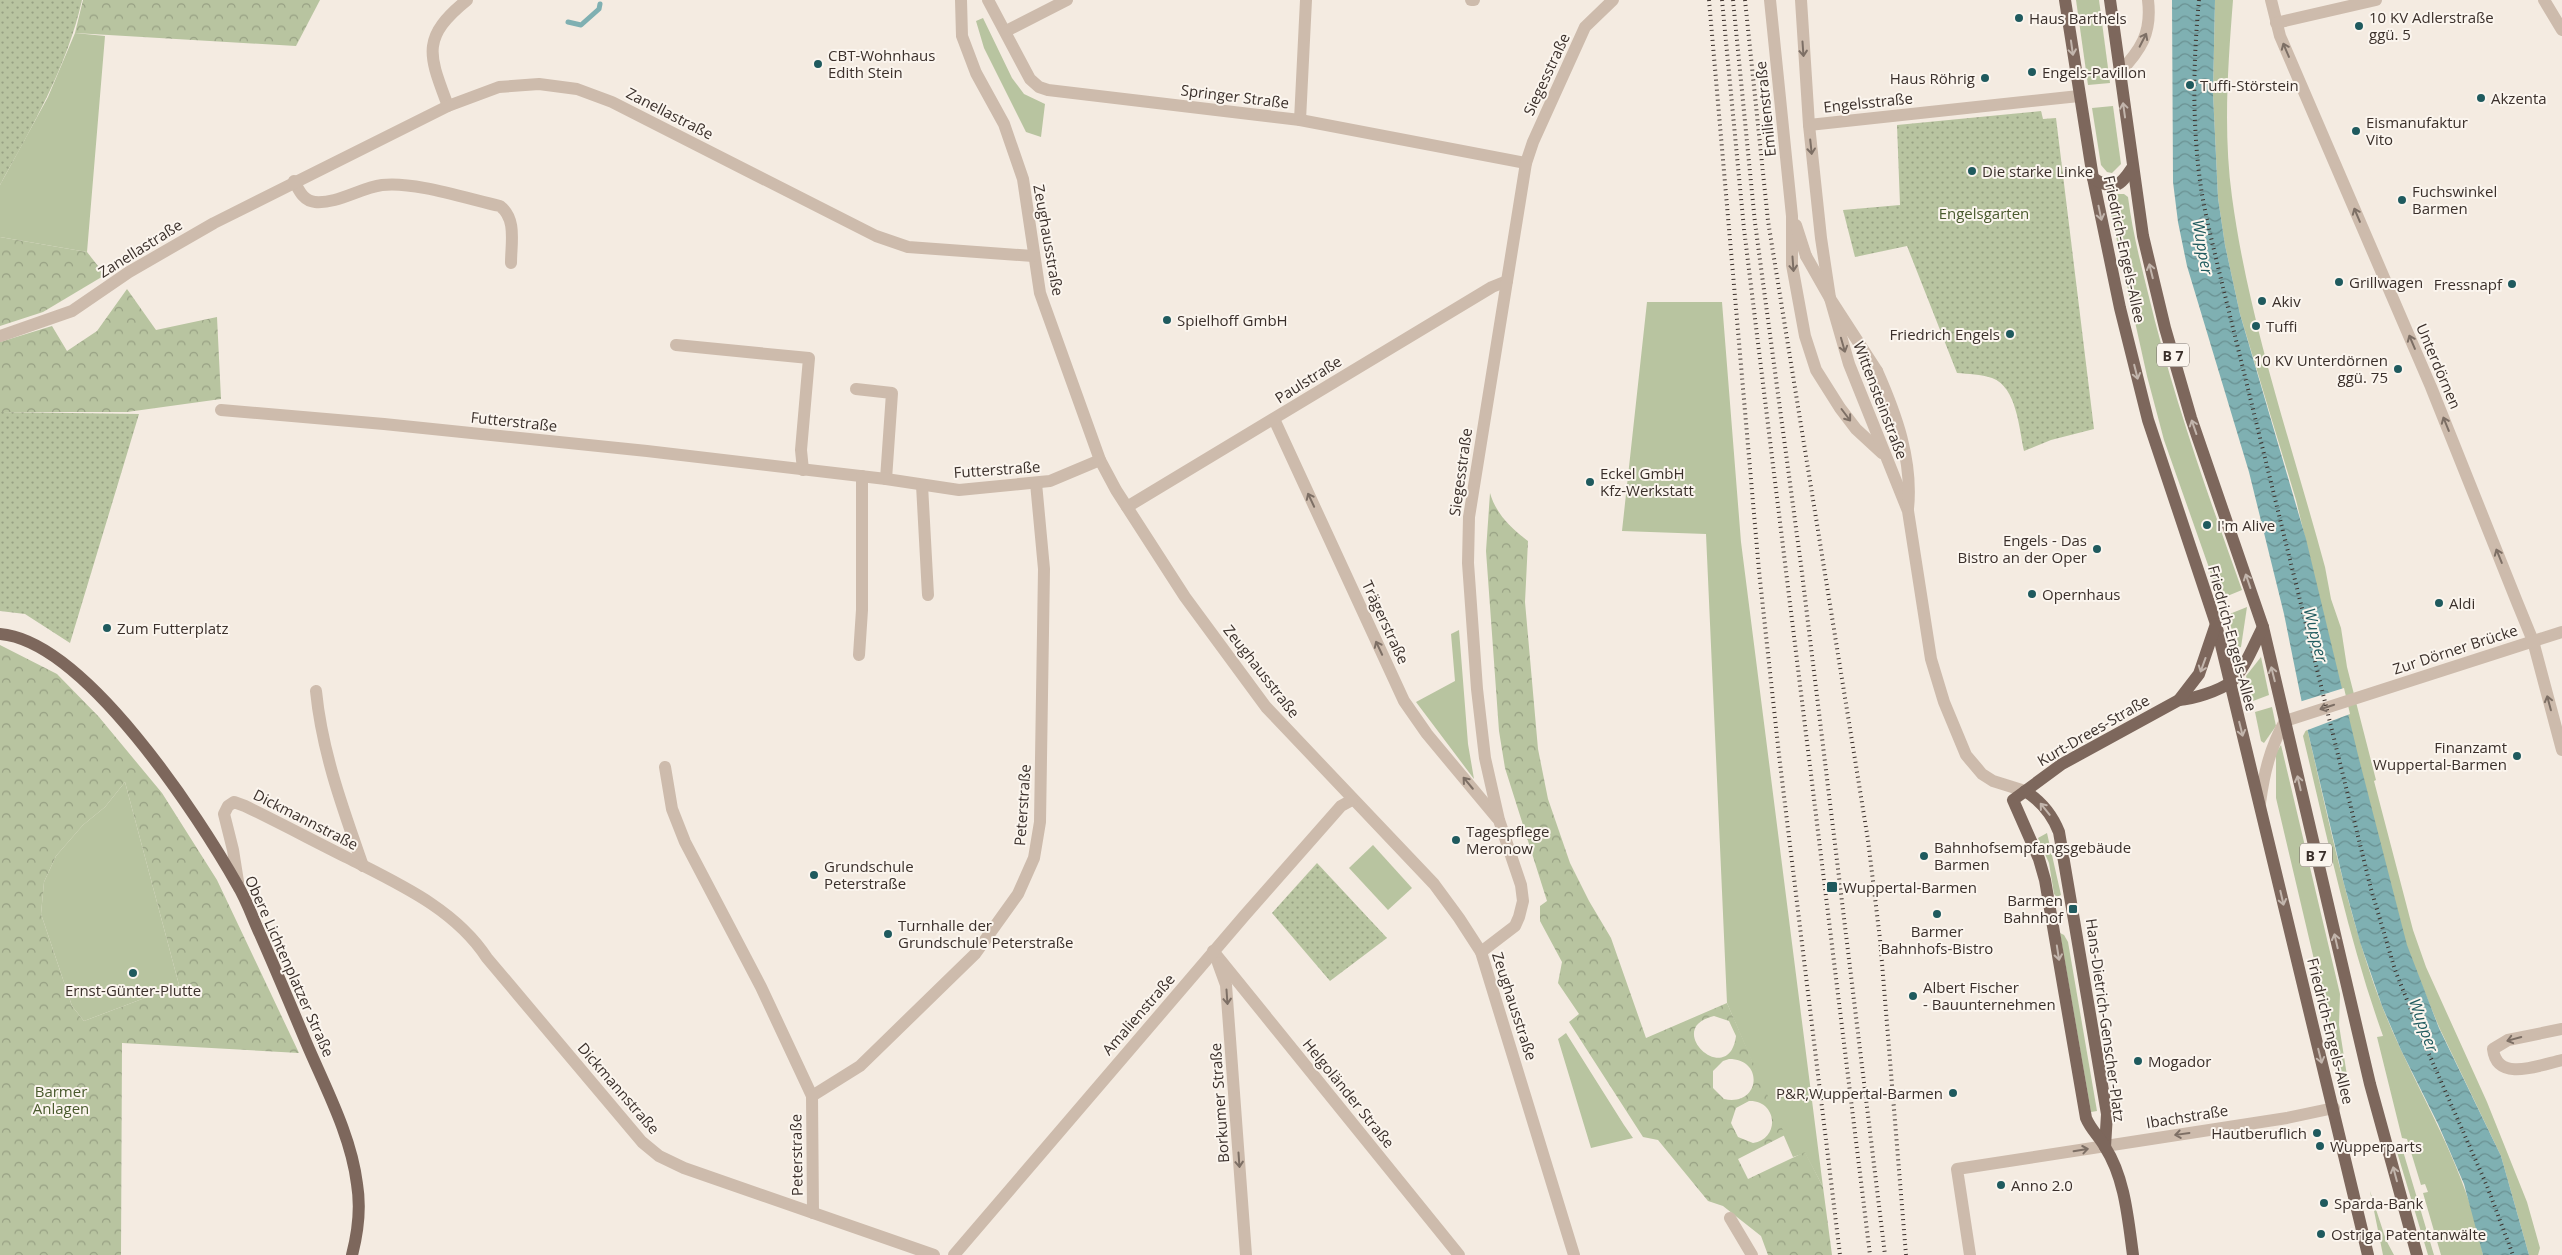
<svg xmlns="http://www.w3.org/2000/svg" width="2562" height="1255" font-family="'Open Sans',sans-serif">
	<style>
		.grass { fill: #b8c4a0 }
		.forest { fill: url(#forest-crowns); fill-rule: evenodd }
		.park { fill: url(#park-dots) }
		.water { fill: url(#water-waves) }
		.pier { fill: #f4ebe1 }
		.lines { fill: none; stroke-linecap: round; stroke-linejoin: round }
		.stream { stroke: #7fb0b2; stroke-width: 5 }
		.minor { stroke: #cdbbac; stroke-width: 12 }
		.major { stroke: #7d675c; stroke-width: 12 }
		.rail { stroke: #3b302b; stroke-width: 4; stroke-dasharray: 1 4; stroke-linecap: butt }
		.minor-bridge { stroke: #cdbbac; stroke-width: 12 }
		.oneway { stroke: #7d6f65 }
		.oneway2 { stroke: #c2b5ac }
		.poi-dot { fill: #1f5a5e; stroke: #fbf5ee; stroke-width: 2 }
		.labels { text-anchor: middle; dominant-baseline: central; stroke-width: 4; stroke-linejoin: round; paint-order: stroke }
		.shield { fill: #fbf5ee; stroke: #756b66; stroke-width: 1 }
		.shield-label { font-size: 14px; font-weight: bold; fill: #3b302b }
		.poi-label { font-size: 15px; fill: #3b302b; stroke: #fbf5ee; text-anchor: start }
		.street-label { font-size: 15px; fill: #3b302b; stroke: #fbf5ee }
		.park-label { font-size: 15px; fill: #4a5a2e; stroke: #fbf5ee }
		.water-label { font-size: 16px; font-style: italic; fill: #1f5a5e; stroke: #fbf5ee }
	</style>
	<defs>
		<pattern id="forest-crowns" width="20" height="18" patternUnits="userSpaceOnUse" patternTransform="scale(1.25)"><rect width="20" height="18" fill="#b8c4a0"/><path d="M2 6a3 3 0 1 1 6 0M12 15a3 3 0 1 1 6 0" fill="none" stroke="#97a083"/></pattern>
		<pattern id="park-dots" width="8" height="8" patternUnits="userSpaceOnUse" patternTransform="scale(1.25)"><rect width="8" height="8" fill="#b8c4a0"/><path d="M2 2h.1M6 6h.1" fill="none" stroke="#97a083" stroke-width="1.8" stroke-linecap="round"/></pattern>
		<pattern id="water-waves" width="16" height="10" patternUnits="userSpaceOnUse" patternTransform="scale(1.25)"><rect width="16" height="10" fill="#7fb0b2"/><path d="M0 5q4-4 8 0t8 0" fill="none" stroke="#699091"/></pattern>
	</defs>
	<rect width="100%" height="100%" fill="#f4ebe1"/>
	<g class="grass">
		<path d="M2076 0H2099L2110 83 2088 85Z"/>
		<path d="M2215 0H2233C2228 65 2223 131 2232 197 2249 323 2292 445 2325 567L2331 599 2341 628 2347 667 2376 780 2374 781 2413 930 2426 967 2487 1102 2527 1202 2540 1248 2538 1255H2529L2501 1156 2439 1027 2406 946 2384 867 2296 500 2240 314 2225 245 2218 198 2213 93Z"/>
		<path d="M983 18 1012 78 1024 94 1045 104 1041 137 1026 132 984 48 976 21Z"/>
		<path d="M75 33 105 36 87 252 0 237V185L48 97Z"/>
		<path d="M2113 106 2121 164 2112 173 2107 172 2101 165 2092 108Z"/>
		<path d="M2111 194H2124L2128 197C2132 229 2140 261 2148 293 2172 394 2207 492 2242 590L2220 599 2164 440 2147 376 2110 209 2109 198Z"/>
		<path d="M1647 302H1722L1741 542 1823 1187 1805 1153 1793 1157 1727 1003 1706 534 1622 531Z"/>
		<path d="M2247 607 2241 647 2238 648 2227 615Z"/>
		<path d="M1459 630 1468 744 1474 779 1416 702 1455 681 1451 634Z"/>
		<path d="M2261 657 2269 695 2253 701 2246 676Z"/>
		<path d="M2272 707 2276 726 2264 743 2261 741 2255 712Z"/>
		<path d="M2307 728C2329 821 2348 916 2382 1006 2415 1090 2467 1165 2483 1255H2441L2423 1193 2428 1192 2425 1184 2421 1185 2407 1139 2402 1138 2377 1037 2383 1036C2348 938 2327 836 2303 736Z"/>
		<path d="M2281 745 2340 994 2339 1025 2348 1082 2343 1083 2276 798V753Z"/>
		<path d="M125 782 179 985 84 1021 72 1006 41 914 44 882 56 856 83 825 105 807Z"/>
		<path d="M2047 833 2061 895 2057 897 2054 894 2049 863 2038 838Z"/>
		<path d="M1373 845 1412 888 1388 910 1349 868Z"/>
		<path d="M2060 933 2064 935 2068 942 2097 1111 2091 1112Z"/>
		<path d="M1566 1033 1624 1125 1633 1138 1591 1148 1558 1039Z"/>
		<path d="M2403 1151 2434 1255H2428L2425 1245 2397 1152Z"/>
		<path d="M2370 1191 2386 1240 2394 1255H2383Z"/>
	</g>
	<g class="forest">
		<path d="M83 0H320L296 46 75 33Z"/>
		<path d="M0 237 87 252 105 275 43 312 0 326Z"/>
		<path d="M127 289 156 330 217 317 221 399 127 412H0V342L52 326 67 351 97 331Z"/>
		<path d="M1490 493C1496 514 1511 528 1528 541L1525 602 1538 749 1548 799 1570 863 1589 901 1611 938 1646 1038 1727 1003 1785 1135 1738 1159 1748 1179 1805 1152 1823 1187 1832 1255H1768L1761 1236 1723 1206 1708 1201 1658 1140 1643 1137 1569 1022 1579 1014 1558 983 1562 962 1540 921V906L1547 901 1505 768 1499 731 1486 551ZM1714 1016 1729 1021 1736 1036C1729 1090 1661 1028 1714 1016ZM1729 1059C1765 1059 1760 1107 1724 1099L1713 1088V1071L1723 1061ZM1749 1101C1777 1100 1781 1138 1753 1143L1738 1137 1731 1123 1736 1108Z"/>
		<path d="M0 645 57 674 99 717 162 793 217 880 299 1053 122 1043 121 1255H0ZM125 782 179 985 84 1021 72 1006 41 914 44 882 56 856 83 825 105 807Z"/>
	</g>
	<g class="park">
		<path d="M0 0H82C67 67 33 125 0 185Z"/>
		<path d="M2041 111 2043 119 2056 118 2094 429 2051 440 2024 451C2019 429 2017 387 1992 378 1981 374 1968 374 1957 373L1907 246 1855 257 1843 210 1900 205 1897 125Z"/>
		<path d="M0 412 139 414 70 643 25 614 0 611Z"/>
		<path d="M1317 863 1387 938 1330 981 1272 913Z"/>
	</g>
	<path class="water" d="M2172 0H2215L2213 93 2218 198 2225 245 2240 314 2306 539 2358 755 2407 945 2439 1028 2501 1156 2529 1255H2483L2464 1184 2438 1124 2401 1050 2382 1006 2360 942 2344 884 2307 728 2284 614 2249 472 2187 266 2178 222 2173 182Z"/>
	<path class="pier" d="M2344 688 2350 714 2305 731 2299 702Z"/>
	<g class="lines">
		<path class="stream" d="M568 22 581 25 599 9 600 4"/>
		<g class="minor">
			<path d="M961 0 962 36 976 73 1004 124 1023 179 1040 293 1100 460 1116 490 1185 597 1266 707 1434 884 1459 918 1481 952 1574 1255"/>
			<path d="M988 0 1030 79 1039 87 1048 90 1300 120 1526 163"/>
			<path d="M1471 0H1474"/>
			<path d="M1770 0 1792 216V265L1805 336 1816 370 1840 408 1856 429 1882 453"/>
			<path d="M1801 0 1809 125 1821 238 1830 298 1849 364 1908 511 1931 659 1944 702 1966 755 1982 774 1993 781 2025 791"/>
			<path d="M2271 0 2280 36 2431 387 2517 602 2533 641 2562 750"/>
			<path d="M2544 0 2562 30"/>
			<path d="M2276 23 2376 0"/>
			<path d="M1006 31 1067 0"/>
			<path d="M2119 73C2141 50 2152 33 2148 0"/>
			<path d="M448 106C429 55 420 38 467 0"/>
			<path d="M1300 120 1306 0"/>
			<path d="M1809 125 2079 96"/>
			<path d="M294 181C299 190 303 201 315 202 337 204 360 188 382 185 414 181 468 199 500 206 517 219 511 243 511 263"/>
			<path d="M1796 225 1806 256"/>
			<path d="M0 336 72 311 129 272 214 223 448 106 499 87 539 84 577 89 612 102 876 236 908 247 1033 256"/>
			<path d="M676 345 809 358 801 450 803 470"/>
			<path d="M1877 371C1896 414 1913 460 1908 509"/>
			<path d="M856 389 892 393 886 479"/>
			<path d="M221 410 384 424 647 451 886 479 959 490 1050 481 1100 460"/>
			<path d="M1274 419 1404 701 1427 734 1497 818"/>
			<path d="M922 485 928 595"/>
			<path d="M1127 507 1492 287 1507 281"/>
			<path d="M859 655 862 610V476"/>
			<path d="M316 691C322 752 343 809 363 866"/>
			<path d="M665 767 672 809 685 842 761 987 812 1096"/>
			<path d="M2260 803C2264 773 2270 748 2285 721L2562 632"/>
			<path d="M239 888 233 850 224 814 228 806 234 802 245 806C280 823 314 841 348 858 399 884 455 909 487 958L642 1142 659 1156 684 1168 934 1255"/>
			<path d="M1213 951 1459 1255"/>
			<path d="M1481 952 1515 926 1519 917 1523 901 1521 885 1499 820 1485 758 1477 689 1468 563 1469 517 1526 163 1533 142 1585 27 1613 0"/>
			<path d="M1218 963 1226 985 1246 1255"/>
			<path d="M2562 1029 2508 1040 2493 1049C2497 1083 2540 1065 2562 1060"/>
			<path d="M813 1213 812 1096 860 1066 975 954 1018 894 1034 858 1040 822 1044 569 1036 483"/>
			<path d="M1730 1218 1752 1255"/>
			<path d="M954 1255 1245 915 1341 806 1352 800"/>
			<path d="M1970 1255 1957 1169 2287 1118 2334 1108"/>
		</g>
		<g class="major">
			<path d="M2065 0 2093 178 2120 308 2148 420 2216 624 2368 1255"/>
			<path d="M2110 0 2143 236 2165 328 2191 418 2263 627 2370 1084 2417 1255"/>
			<path d="M2093 178C2114 192 2120 186 2132 168"/>
			<path d="M0 634C85 641 199 817 238 886 247 901 253 919 260 934 276 970 291 1006 306 1042 325 1087 351 1135 357 1184 361 1208 358 1232 352 1255"/>
			<path d="M2179 700C2193 699 2219 691 2231 682 2245 669 2254 644 2263 627"/>
			<path d="M2025 791C2041 801 2052 814 2059 832L2107 1114 2105 1147"/>
			<path d="M2133 1255C2128 1219 2125 1178 2105 1147 2099 1136 2091 1130 2086 1118L2045 880 2039 859 2013 800 2062 764 2179 700 2199 674 2216 624"/>
		</g>
		<g class="rail">
			<path d="M1709 0 1759 571 1779 755 1840 1255"/>
			<path d="M1722 0 1744 229 1870 1255"/>
			<path d="M1733 0 1755 223 1801 565 1885 1255"/>
			<path d="M1745 0 1768 221 1868 840 1880 939 1906 1255"/>
			<path d="M2199 0C2193 62 2192 126 2201 188 2205 214 2212 241 2218 267L2371 889 2395 970 2425 1045 2487 1186 2513 1255"/>
		</g>
		<path class="minor-bridge" d="M1806 256 1831 300 1877 371"/>
	</g>
	<defs><path id="oneway-shaft" d="M-6 0H5M1.5-3L5.5 0L1.5 3" fill="none" stroke-width="1.6" stroke-linecap="round" stroke-linejoin="round" transform="scale(1.25)"/></defs>
	<g class="oneway">
		<use href="#oneway-shaft" transform="translate(2143 40) rotate(-63)"/>
		<use href="#oneway-shaft" transform="translate(1803 49) rotate(86)"/>
		<use href="#oneway-shaft" transform="translate(2286 50) rotate(-113)"/>
		<use href="#oneway-shaft" transform="translate(1811 147) rotate(84)"/>
		<use href="#oneway-shaft" transform="translate(2357 215) rotate(-113)"/>
		<use href="#oneway-shaft" transform="translate(1793 264) rotate(86)"/>
		<use href="#oneway-shaft" transform="translate(2412 342) rotate(-113)"/>
		<use href="#oneway-shaft" transform="translate(1843 345) rotate(74)"/>
		<use href="#oneway-shaft" transform="translate(1846 415) rotate(53)"/>
		<use href="#oneway-shaft" transform="translate(2446 424) rotate(-112)"/>
		<use href="#oneway-shaft" transform="translate(1311 500) rotate(-115)"/>
		<use href="#oneway-shaft" transform="translate(2499 556) rotate(-112)"/>
		<use href="#oneway-shaft" transform="translate(1379 648) rotate(-115)"/>
		<use href="#oneway-shaft" transform="translate(2549 703) rotate(-105)"/>
		<use href="#oneway-shaft" transform="translate(2327 707) rotate(162)"/>
		<use href="#oneway-shaft" transform="translate(1468 783) rotate(-130)"/>
		<use href="#oneway-shaft" transform="translate(1227 997) rotate(86)"/>
		<use href="#oneway-shaft" transform="translate(2514 1039) rotate(165)"/>
		<use href="#oneway-shaft" transform="translate(2182 1134) rotate(172)"/>
		<use href="#oneway-shaft" transform="translate(2081 1150) rotate(-9)"/>
		<use href="#oneway-shaft" transform="translate(1239 1160) rotate(86)"/>
	</g>
	<g class="oneway2">
		<use href="#oneway-shaft" transform="translate(2072 48) rotate(82)"/>
		<use href="#oneway-shaft" transform="translate(2124 110) rotate(-98)"/>
		<use href="#oneway-shaft" transform="translate(2100 213) rotate(78)"/>
		<use href="#oneway-shaft" transform="translate(2151 271) rotate(-104)"/>
		<use href="#oneway-shaft" transform="translate(2136 372) rotate(76)"/>
		<use href="#oneway-shaft" transform="translate(2194 427) rotate(-109)"/>
		<use href="#oneway-shaft" transform="translate(2248 581) rotate(-109)"/>
		<use href="#oneway-shaft" transform="translate(2203 665) rotate(110)"/>
		<use href="#oneway-shaft" transform="translate(2273 674) rotate(-104)"/>
		<use href="#oneway-shaft" transform="translate(2241 729) rotate(76)"/>
		<use href="#oneway-shaft" transform="translate(2299 783) rotate(-103)"/>
		<use href="#oneway-shaft" transform="translate(2045 809) rotate(-129)"/>
		<use href="#oneway-shaft" transform="translate(2282 898) rotate(77)"/>
		<use href="#oneway-shaft" transform="translate(2336 941) rotate(-103)"/>
		<use href="#oneway-shaft" transform="translate(2058 953) rotate(81)"/>
		<use href="#oneway-shaft" transform="translate(2320 1056) rotate(76)"/>
		<use href="#oneway-shaft" transform="translate(2395 1174) rotate(-105)"/>
	</g>
	<g class="poi-dot">
		<circle cx="2019" cy="18" r="5"/>
		<circle cx="2359" cy="26" r="5"/>
		<circle cx="818" cy="64" r="5"/>
		<circle cx="2032" cy="72" r="5"/>
		<circle cx="1985" cy="78" r="5"/>
		<circle cx="2190" cy="85" r="5"/>
		<circle cx="2481" cy="98" r="5"/>
		<circle cx="2356" cy="131" r="5"/>
		<circle cx="1972" cy="171" r="5"/>
		<circle cx="2402" cy="200" r="5"/>
		<circle cx="2339" cy="282" r="5"/>
		<circle cx="2512" cy="284" r="5"/>
		<circle cx="2262" cy="301" r="5"/>
		<circle cx="1167" cy="320" r="5"/>
		<circle cx="2256" cy="326" r="5"/>
		<circle cx="2010" cy="334" r="5"/>
		<circle cx="2398" cy="369" r="5"/>
		<circle cx="1590" cy="482" r="5"/>
		<circle cx="2207" cy="525" r="5"/>
		<circle cx="2097" cy="549" r="5"/>
		<circle cx="2032" cy="594" r="5"/>
		<circle cx="2439" cy="603" r="5"/>
		<circle cx="107" cy="628" r="5"/>
		<circle cx="2517" cy="756" r="5"/>
		<circle cx="1456" cy="840" r="5"/>
		<circle cx="1924" cy="856" r="5"/>
		<circle cx="814" cy="875" r="5"/>
		<rect x="1826" y="881" width="12" height="12" rx="2.5"/>
		<rect x="2068" y="904" width="10" height="10" rx="2.5"/>
		<circle cx="1937" cy="914" r="5"/>
		<circle cx="888" cy="934" r="5"/>
		<circle cx="133" cy="973" r="5"/>
		<circle cx="1913" cy="996" r="5"/>
		<circle cx="2138" cy="1061" r="5"/>
		<circle cx="1953" cy="1093" r="5"/>
		<circle cx="2317" cy="1133" r="5"/>
		<circle cx="2320" cy="1146" r="5"/>
		<circle cx="2001" cy="1185" r="5"/>
		<circle cx="2324" cy="1203" r="5"/>
		<circle cx="2321" cy="1234" r="5"/>
	</g>
	<g class="labels">
		<g class="shield">
			<rect x="2157" y="343.5" width="32" height="23" rx="4"/>
			<rect x="2300" y="843.5" width="32" height="23" rx="4"/>
		</g>
		<g class="shield-label">
			<text x="2173" y="355">B 7</text>
			<text x="2316" y="855">B 7</text>
		</g>
		<g class="poi-label">
			<text x="2369" y="17">10 KV Adlerstraße<tspan x="2369" dy="17">ggü. 5</tspan></text>
			<text x="2029" y="18">Haus Barthels</text>
			<text x="828" y="55">CBT-Wohnhaus<tspan x="828" dy="17">Edith Stein</tspan></text>
			<text x="2042" y="72">Engels-Pavillon</text>
			<text x="1975" y="78" text-anchor="end">Haus Röhrig</text>
			<text x="2200" y="85">Tuffi-Störstein</text>
			<text x="2491" y="98">Akzenta</text>
			<text x="2366" y="122">Eismanufaktur<tspan x="2366" dy="17">Vito</tspan></text>
			<text x="1982" y="171">Die starke Linke</text>
			<text x="2412" y="191">Fuchswinkel<tspan x="2412" dy="17">Barmen</tspan></text>
			<text x="2349" y="282">Grillwagen</text>
			<text x="2502" y="284" text-anchor="end">Fressnapf</text>
			<text x="2272" y="301">Akiv</text>
			<text x="1177" y="320">Spielhoff GmbH</text>
			<text x="2266" y="326">Tuffi</text>
			<text x="2000" y="334" text-anchor="end">Friedrich Engels</text>
			<text x="2388" y="360" text-anchor="end">10 KV Unterdörnen<tspan x="2388" dy="17">ggü. 75</tspan></text>
			<text x="1600" y="473">Eckel GmbH<tspan x="1600" dy="17">Kfz-Werkstatt</tspan></text>
			<text x="2217" y="525">I'm Alive</text>
			<text x="2087" y="540" text-anchor="end">Engels - Das<tspan x="2087" dy="17">Bistro an der Oper</tspan></text>
			<text x="2042" y="594">Opernhaus</text>
			<text x="2449" y="603">Aldi</text>
			<text x="117" y="628">Zum Futterplatz</text>
			<text x="2507" y="747" text-anchor="end">Finanzamt<tspan x="2507" dy="17">Wuppertal-Barmen</tspan></text>
			<text x="1466" y="831">Tagespflege<tspan x="1466" dy="17">Meronow</tspan></text>
			<text x="1934" y="847">Bahnhofsempfangsgebäude<tspan x="1934" dy="17">Barmen</tspan></text>
			<text x="824" y="866">Grundschule<tspan x="824" dy="17">Peterstraße</tspan></text>
			<text x="1843" y="887">Wuppertal-Barmen</text>
			<text x="2063" y="900" text-anchor="end">Barmen<tspan x="2063" dy="17">Bahnhof</tspan></text>
			<text x="898" y="925">Turnhalle der<tspan x="898" dy="17">Grundschule Peterstraße</tspan></text>
			<text x="1937" y="931" text-anchor="middle">Barmer<tspan x="1937" dy="17">Bahnhofs-Bistro</tspan></text>
			<text x="1923" y="987">Albert Fischer<tspan x="1923" dy="17">- Bauunternehmen</tspan></text>
			<text x="133" y="990" text-anchor="middle">Ernst-Günter-Plutte</text>
			<text x="2148" y="1061">Mogador</text>
			<text x="1943" y="1093" text-anchor="end">P&amp;R,Wuppertal-Barmen</text>
			<text x="2307" y="1133" text-anchor="end">Hautberuflich</text>
			<text x="2330" y="1146">Wupperparts</text>
			<text x="2011" y="1185">Anno 2.0</text>
			<text x="2334" y="1203">Sparda-Bank</text>
			<text x="2331" y="1234">Ostriga Patentanwälte</text>
		</g>
		<g class="street-label">
			<text transform="translate(1546 74) rotate(-65)">Siegesstraße</text>
			<text transform="translate(1235 96) rotate(7)">Springer Straße</text>
			<text transform="translate(1868 102) rotate(-6)">Engelsstraße</text>
			<text transform="translate(1765 109) rotate(-96)">Emilienstraße</text>
			<text transform="translate(670 113) rotate(27)">Zanellastraße</text>
			<text transform="translate(1049 240) rotate(80)">Zeughausstraße</text>
			<text transform="translate(140 248) rotate(-32)">Zanellastraße</text>
			<text transform="translate(2125 249) rotate(78)">Friedrich-Engels-Allee</text>
			<text transform="translate(2439 366) rotate(67)">Unterdörnen</text>
			<text transform="translate(1308 379) rotate(-32)">Paulstraße</text>
			<text transform="translate(1881 400) rotate(69)">Wittensteinstraße</text>
			<text transform="translate(514 421) rotate(6)">Futterstraße</text>
			<text transform="translate(997 469) rotate(-4)">Futterstraße</text>
			<text transform="translate(1460 472) rotate(-82)">Siegesstraße</text>
			<text transform="translate(1386 622) rotate(65)">Trägerstraße</text>
			<text transform="translate(2233 638) rotate(75)">Friedrich-Engels-Allee</text>
			<text transform="translate(2455 649) rotate(-18)">Zur Dörner Brücke</text>
			<text transform="translate(1262 671) rotate(52)">Zeughausstraße</text>
			<text transform="translate(2093 730) rotate(-30)">Kurt-Drees-Straße</text>
			<text transform="translate(1022 805) rotate(-86)">Peterstraße</text>
			<text transform="translate(306 819) rotate(27)">Dickmannstraße</text>
			<text transform="translate(290 966) rotate(66)">Obere Lichtenplatzer Straße</text>
			<text transform="translate(1515 1006) rotate(72)">Zeughausstraße</text>
			<text transform="translate(1138 1014) rotate(-49)">Amalienstraße</text>
			<text transform="translate(2106 1020) rotate(82)">Hans-Dietrich-Genscher-Platz</text>
			<text transform="translate(2331 1031) rotate(76)">Friedrich-Engels-Allee</text>
			<text transform="translate(619 1088) rotate(49)">Dickmannstraße</text>
			<text transform="translate(1349 1093) rotate(51)">Helgoländer Straße</text>
			<text transform="translate(1219 1103) rotate(-94)">Borkumer Straße</text>
			<text transform="translate(2187 1116) rotate(-9)">Ibachstraße</text>
			<text transform="translate(796 1155) rotate(-91)">Peterstraße</text>
		</g>
		<g class="park-label">
			<text x="1984" y="213">Engelsgarten</text>
			<text x="61" y="1091">Barmer<tspan x="61" dy="17">Anlagen</tspan></text>
		</g>
		<g class="water-label">
			<text transform="translate(2203 247) rotate(80)">Wupper</text>
			<text transform="translate(2316 635) rotate(76)">Wupper</text>
			<text transform="translate(2424 1025) rotate(70)">Wupper</text>
		</g>
	</g>
</svg>
